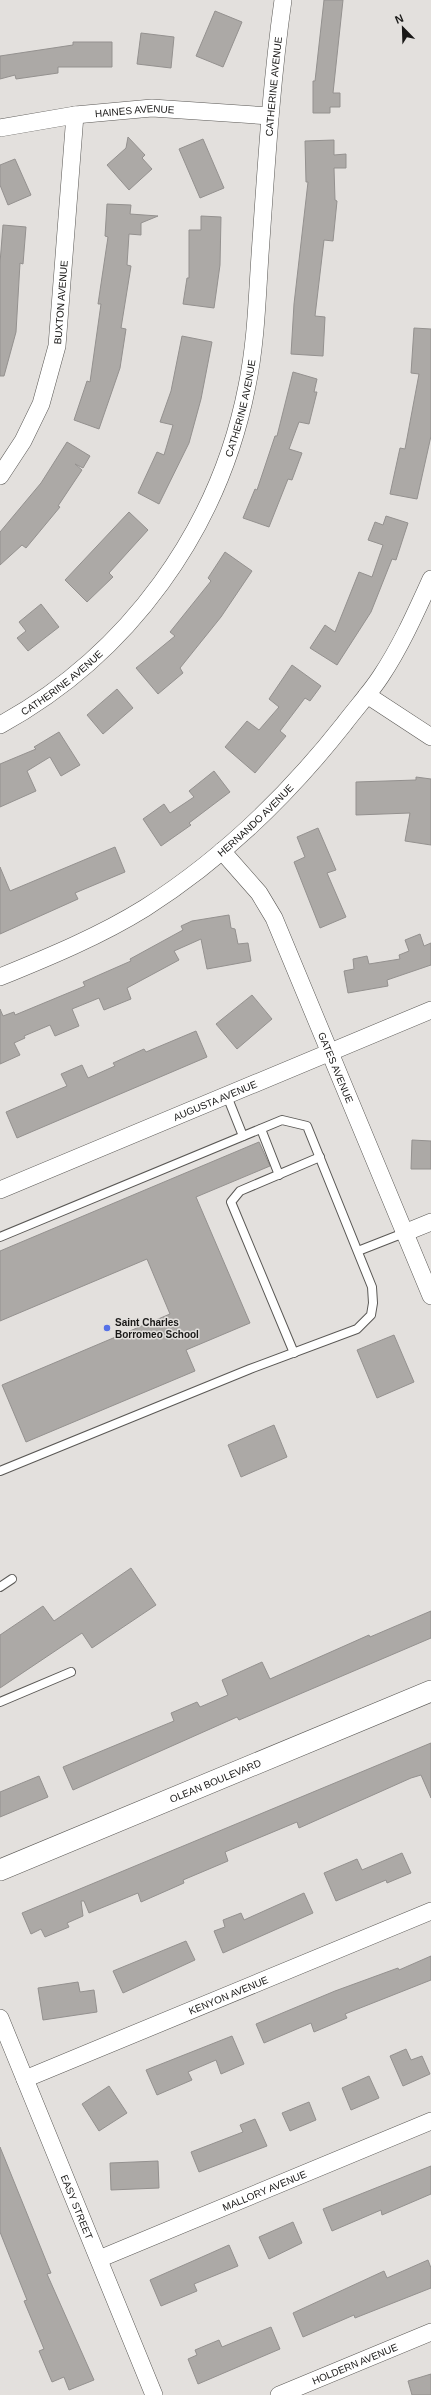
<svg xmlns="http://www.w3.org/2000/svg" width="431" height="2395" font-family="Helvetica,sans-serif">
	<style>
		.building { fill: #aca9a6; stroke: #94918f }
		.lines { fill: none; stroke-linecap: round; stroke-linejoin: round }
		.service-casing { stroke: #5a5855; stroke-width: 10 }
		.minor-casing { stroke: #5a5855; stroke-width: 18 }
		.tertiary-casing { stroke: #5a5855; stroke-width: 22 }
		.service { stroke: #fff; stroke-width: 8 }
		.minor { stroke: #fff; stroke-width: 17 }
		.tertiary { stroke: #fff; stroke-width: 21 }
		.poi-dot { fill: #5671e7; stroke: #e3e0dd; stroke-width: 1.5 }
		.labels { text-anchor: middle; dominant-baseline: central; stroke-width: 3; stroke-linejoin: round; paint-order: stroke }
		.street-label { font-size: 10px; fill: #191817; stroke: #e3e0dd }
		.poi-label { font-size: 10px; font-weight: bold; fill: #191817; stroke: #e3e0dd; text-anchor: start }
	</style>
	<rect width="100%" height="100%" fill="#e3e0dd"/>
	<g class="building">
		<path d="M324 0H343L333 93H340V107H330V113H313V81H315Z"/>
		<path d="M215 11 242 22 223 67 196 56Z"/>
		<path d="M141 33 174 37 171 68 137 64Z"/>
		<path d="M73 42H112V67H58V73L16 79 15 75 0 79V56L73 45Z"/>
		<path d="M128 137 145 155 142 158 152 169 129 190 107 165 126 148Z"/>
		<path d="M203 139 224 188 200 198 179 149Z"/>
		<path d="M334 140V155L346 154V168H334L335 200 337 201 333 241 324 240 315 316 325 317 323 356 291 354 294 304 308 182H306L305 141Z"/>
		<path d="M15 159 31 195 8 205 0 185V165Z"/>
		<path d="M107 204 131 205 130 214 158 216 141 223V235L129 234 127 265 131 266 121 328 126 329 120 368 99 429 74 420 87 381 90 382 101 304H98L108 237 105 236Z"/>
		<path d="M201 216 221 217 220 265 214 308 183 304 187 278H189V230H201Z"/>
		<path d="M3 225 26 227 23 264 20 263 16 332 4 376H0V263Z"/>
		<path d="M414 328 431 329V436L417 499 390 494 400 448 405 449 419 374 411 373Z"/>
		<path d="M182 336 212 342 201 399 189 443 159 504 138 493 157 452 164 455 173 425 160 422 171 391Z"/>
		<path d="M293 372 317 379 314 392H317L309 424 299 422 289 449 302 453 292 480 288 479 269 527 243 518 255 489 257 490 275 436H277Z"/>
		<path d="M67 442 90 456 83 468 75 464 82 470 58 506 60 507 26 548 22 545 0 565V532L41 483Z"/>
		<path d="M129 512 148 530 109 573 113 577 87 602 65 580Z"/>
		<path d="M386 516 408 523 396 560 392 559 371 612 337 665 310 648 325 625 335 632 359 572 372 577 383 545 368 540 375 522 383 525Z"/>
		<path d="M225 552 252 571 221 617 180 668 183 673 158 694 136 668 175 636 170 632 211 581 208 578Z"/>
		<path d="M41 604 59 627 28 651 17 638 26 631 19 622Z"/>
		<path d="M292 665 321 686 310 701 305 698 280 731 286 736 255 773 225 747 247 721 259 730 279 707 269 699Z"/>
		<path d="M117 689 133 708 103 734 87 715Z"/>
		<path d="M59 732 80 765 61 776 50 757 27 771 36 791 0 807V764L36 749 34 747Z"/>
		<path d="M214 771 230 792 189 823 191 825 161 846 143 819 164 804 170 813 194 797 189 791Z"/>
		<path d="M416 777 431 779V845L405 841 410 813 356 815V782L416 780Z"/>
		<path d="M318 828 336 870 327 873 346 917 320 928 294 862 305 857 297 837Z"/>
		<path d="M115 847 125 872 75 893 78 899 0 934V867L10 891Z"/>
		<path d="M229 915 231 928 235 929 238 944 248 943 251 961 207 969 201 939 174 951 179 960 127 988 131 999 104 1010 99 998 72 1009 79 1026 55 1036 50 1025 24 1036 25 1038 14 1043 20 1055 0 1064V1009L3 1016 14 1012 15 1015 85 986 83 982 131 961 130 959 183 930 181 926 192 921Z"/>
		<path d="M420 934 424 946 431 943V965L387 980 388 986 348 993 344 971 354 969 353 959 367 956 369 964 400 959 399 955 409 951 405 940Z"/>
		<path d="M252 995 272 1019 237 1049 216 1024Z"/>
		<path d="M196 1031 207 1057 17 1138 6 1112 67 1086 61 1074 82 1065 88 1078 115 1066 113 1063 144 1049 146 1052Z"/>
		<path d="M412 1140 431 1141V1169H411Z"/>
		<path d="M259 1142 270 1166 196 1197 250 1323 186 1350 195 1371 26 1442 2 1385 170 1314 147 1259 0 1321V1251Z"/>
		<path d="M394 1335 414 1382 377 1398 357 1350Z"/>
		<path d="M274 1425 287 1457 241 1477 228 1445Z"/>
		<path d="M131 1568 156 1605 92 1648 82 1633 0 1688V1635L43 1606 54 1621Z"/>
		<path d="M431 1611V1638L239 1720 237 1717 73 1790 63 1767 174 1721 171 1713 197 1702 200 1707 228 1695 222 1680 262 1662 270 1679 369 1635 370 1637Z"/>
		<path d="M431 1743V1798L421 1775 411 1778 299 1828 297 1822 225 1852 228 1861 183 1880 184 1883 141 1902 138 1893 89 1913 84 1901H81L83 1916 67 1923 69 1927 45 1937 41 1929 31 1934 22 1913Z"/>
		<path d="M39 1776 48 1797 0 1817V1792Z"/>
		<path d="M402 1853 411 1873 387 1883 386 1880 336 1901 324 1873 357 1859 362 1870Z"/>
		<path d="M304 1893 313 1913 223 1953 214 1931 225 1927 223 1920 241 1913 244 1920Z"/>
		<path d="M186 1941 195 1960 123 1993 113 1971Z"/>
		<path d="M431 1956V1980L345 2014 347 2018 314 2032 311 2023 264 2043 256 2024 335 1991 398 1968 399 1970Z"/>
		<path d="M78 1982 80 1992 94 1990 97 2012 43 2020 38 1988Z"/>
		<path d="M232 2036 244 2064 221 2074 216 2060 188 2072 192 2080 157 2095 146 2070Z"/>
		<path d="M406 2049 411 2060 422 2056 430 2074 403 2086 390 2056Z"/>
		<path d="M369 2076 379 2098 351 2110 342 2088Z"/>
		<path d="M109 2086 127 2113 99 2131 82 2104Z"/>
		<path d="M309 2102 316 2120 290 2131 282 2113Z"/>
		<path d="M255 2119 267 2146 199 2172 191 2152 243 2132 240 2125Z"/>
		<path d="M0 2147 51 2273 47 2274 94 2380 69 2390 64 2377 52 2382 39 2351 44 2349 24 2301 27 2300 0 2232Z"/>
		<path d="M158 2161 159 2188 111 2190 110 2163Z"/>
		<path d="M431 2166V2194L382 2215 381 2210 332 2231 323 2209Z"/>
		<path d="M293 2222 302 2243 269 2259 259 2237Z"/>
		<path d="M229 2245 238 2266 194 2284 197 2291 161 2306 150 2280Z"/>
		<path d="M428 2260 431 2268V2288L355 2318 354 2315 303 2337 293 2313 384 2271 387 2278Z"/>
		<path d="M271 2327 280 2349 198 2384 188 2359 197 2355 195 2350 219 2340 222 2347Z"/>
		<path d="M431 2374V2395H412L408 2381Z"/>
	</g>
	<g class="lines">
		<defs>
			<g id="service">
				<path d="M227 1096 243 1136"/>
				<path d="M261 1129 279 1175"/>
				<path d="M0 1237 282 1120 307 1126 372 1287 373 1303 371 1315 357 1329 250 1369 0 1471"/>
				<path d="M358 1251 404 1233"/>
				<path d="M294 1353 231 1202 240 1191 320 1157"/>
				<path d="M0 1587 12 1579"/>
				<path d="M0 1702 71 1672"/>
			</g>
			<g id="minor">
				<path id="s1" d="M0 128 75 115 152 108 270 116"/>
				<path id="s2" d="M0 476 23 441 41 404 57 346 75 115"/>
				<path d="M367 695 431 737"/>
				<path id="s3" d="M0 725C128 655 219 530 247 386 256 343 257 299 260 255 266 170 271 84 283 0"/>
				<path id="s4" d="M222 851 259 893 274 918 431 1296"/>
				<path id="s5" d="M0 977C49 957 100 936 145 908 222 859 288 795 344 724 356 708 370 693 381 676 401 646 416 612 431 579"/>
				<path id="s6" d="M0 1190 431 1010"/>
				<path d="M404 1233 431 1222"/>
				<path id="s7" d="M0 2018 154 2395"/>
				<path id="s8" d="M25 2079 431 1911"/>
				<path id="s9" d="M99 2259 431 2121"/>
				<path id="s10" d="M279 2395 431 2332"/>
			</g>
			<g id="tertiary">
				<path id="s11" d="M0 1870 431 1691"/>
			</g>
		</defs>
		<use href="#service" class="service-casing"/>
		<use href="#minor" class="minor-casing"/>
		<use href="#tertiary" class="tertiary-casing"/>
		<use href="#service" class="service"/>
		<use href="#minor" class="minor"/>
		<use href="#tertiary" class="tertiary"/>
	</g>
	<circle class="poi-dot" cx="107" cy="1328" r="4"/>
	<g class="labels">
		<g class="street-label">
			<text stroke="none"><textPath href="#s3" startOffset="734">CATHERINE AVENUE</textPath></text>
			<text stroke="none"><textPath href="#s1" startOffset="136">HAINES AVENUE</textPath></text>
			<text stroke="none"><textPath href="#s2" startOffset="187">BUXTON AVENUE</textPath></text>
			<text stroke="none"><textPath href="#s3" startOffset="410">CATHERINE AVENUE</textPath></text>
			<text stroke="none"><textPath href="#s3" startOffset="75">CATHERINE AVENUE</textPath></text>
			<text stroke="none"><textPath href="#s5" startOffset="302">HERNANDO AVENUE</textPath></text>
			<text stroke="none"><textPath href="#s4" startOffset="247">GATES AVENUE</textPath></text>
			<text stroke="none"><textPath href="#s6" startOffset="233">AUGUSTA AVENUE</textPath></text>
			<text stroke="none"><textPath href="#s11" startOffset="233">OLEAN BOULEVARD</textPath></text>
			<text stroke="none"><textPath href="#s8" startOffset="220">KENYON AVENUE</textPath></text>
			<text stroke="none"><textPath href="#s9" startOffset="179">MALLORY AVENUE</textPath></text>
			<text stroke="none"><textPath href="#s7" startOffset="204">EASY STREET</textPath></text>
			<text stroke="none"><textPath href="#s10" startOffset="82">HOLDERN AVENUE</textPath></text>
		</g>
		<g class="poi-label">
			<text x="115" y="1322">Saint Charles<tspan x="115" dy="12">Borromeo School</tspan></text>
		</g>
	</g>
	<g transform="translate(403 28) rotate(337)" stroke="#e3e0dd" stroke-width="3" paint-order="stroke">
	<path d="M0-3L7 15L0 10L-7 15Z" fill="#191817"/>
	<text y="-6" font-size="11" font-weight="bold" text-anchor="middle" fill="#191817">N</text>
	</g>
</svg>
